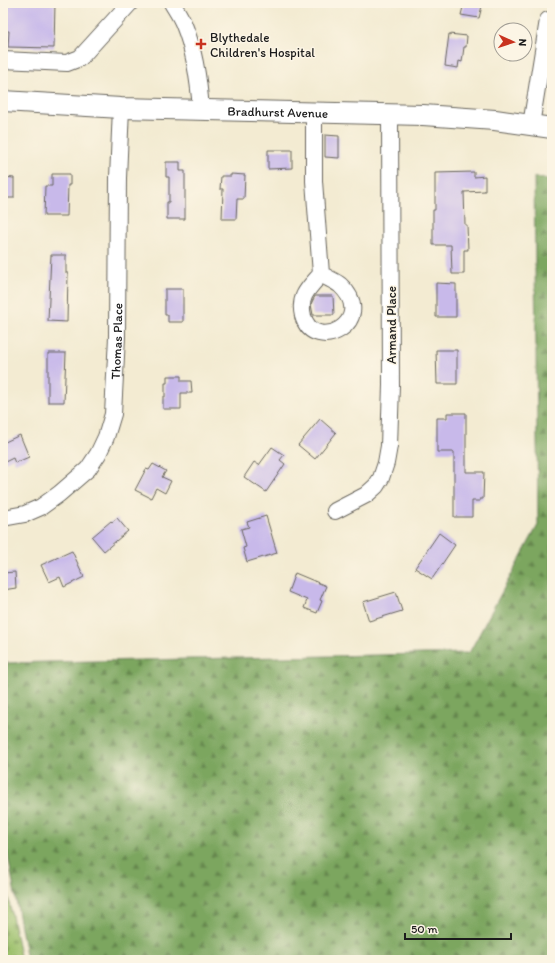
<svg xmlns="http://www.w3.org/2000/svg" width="555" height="963" font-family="Itim,sans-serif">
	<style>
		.forest { fill: url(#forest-firs); stroke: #4c613e }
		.cemetery { fill: url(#cemetery-stones); stroke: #5c6e44 }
		.building { fill: #c8b9ea }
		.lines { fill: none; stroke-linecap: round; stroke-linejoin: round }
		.minor-casing { stroke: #67645c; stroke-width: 18 }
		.major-casing { stroke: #67645c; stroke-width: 22 }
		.minor { stroke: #fff; stroke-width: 16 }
		.major { stroke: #fff; stroke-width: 20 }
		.poi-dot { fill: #c8321e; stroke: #fcf5e5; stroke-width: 1.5 }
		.labels { text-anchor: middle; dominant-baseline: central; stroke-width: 3; stroke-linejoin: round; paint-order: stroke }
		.poi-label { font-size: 13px; fill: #1c1c1c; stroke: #fcf5e5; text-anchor: start }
		.street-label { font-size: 13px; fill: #1c1c1c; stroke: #fcf5e5 }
	</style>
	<defs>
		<pattern id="forest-firs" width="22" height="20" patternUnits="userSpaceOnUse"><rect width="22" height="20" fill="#7ca65f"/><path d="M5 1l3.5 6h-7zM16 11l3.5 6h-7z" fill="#65864e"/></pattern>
		<pattern id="cemetery-stones" width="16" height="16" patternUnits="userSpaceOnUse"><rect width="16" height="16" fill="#9bc06b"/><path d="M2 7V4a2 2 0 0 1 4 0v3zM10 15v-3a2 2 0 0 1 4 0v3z" fill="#85a45c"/></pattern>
	</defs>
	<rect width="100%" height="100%" fill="#fcf5e5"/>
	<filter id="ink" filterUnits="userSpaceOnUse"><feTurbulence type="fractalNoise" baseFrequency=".025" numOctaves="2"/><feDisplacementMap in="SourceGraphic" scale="8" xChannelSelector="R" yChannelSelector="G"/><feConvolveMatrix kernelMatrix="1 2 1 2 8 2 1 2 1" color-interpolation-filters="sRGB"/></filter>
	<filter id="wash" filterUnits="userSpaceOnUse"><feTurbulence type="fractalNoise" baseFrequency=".012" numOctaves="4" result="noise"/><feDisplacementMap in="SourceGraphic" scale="16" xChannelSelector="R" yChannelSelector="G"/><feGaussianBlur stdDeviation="0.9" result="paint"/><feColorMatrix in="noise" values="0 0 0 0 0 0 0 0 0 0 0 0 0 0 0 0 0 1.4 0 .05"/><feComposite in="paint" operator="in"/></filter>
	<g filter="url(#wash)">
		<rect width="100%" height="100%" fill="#f3ebd2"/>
		<path class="forest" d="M534 177 552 180V960H27L3 829V663L469 653 538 525Z"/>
		<path class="cemetery" d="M3 872 21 960H3Z"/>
		<g id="blocks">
			<g class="building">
				<path d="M3 3H55L54 48 8 47 9 31H3Z"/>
				<path d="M464 3H481L480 5 482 6 479 18 461 15Z"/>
				<path d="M449 34 467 36 466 47H464L462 62 459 61 458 68 445 66Z"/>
				<path d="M325 135 339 136V158L325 157Z"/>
				<path d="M268 150H292V168L268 169Z"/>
				<path d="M166 162H180V171H185V219H167V202H169V177H166Z"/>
				<path d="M474 172V177L485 176V191L464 192 465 225H467L468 250H464V274H452L451 245H433V210H435V173Z"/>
				<path d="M52 174H70V185H68L67 216H44L45 186H52Z"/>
				<path d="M231 174 245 175 244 199H237L236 219H222L223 189H220L221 176H231Z"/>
				<path d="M3 177 14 178V198H3Z"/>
				<path d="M51 255H66V273H68L67 322 48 321Z"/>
				<path d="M436 283 456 284V317H436Z"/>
				<path d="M165 289H183V322H168V315H165Z"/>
				<path d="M315 296H333L334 315H313L311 304Z"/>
				<path d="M436 350H457V384H437Z"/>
				<path d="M48 353H66L64 402H48Z"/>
				<path d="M167 376H181V381H191L192 393H181V409H163V397H165V383H167Z"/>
				<path d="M447 413H466V472H484L483 499H480V501H472V517H454V452H437V418H447Z"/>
				<path d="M320 419 336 433 315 459 298 445Z"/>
				<path d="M20 435 29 457 15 463 13 458 3 463V443Z"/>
				<path d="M272 447 284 455 280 460 285 464 266 492 244 477 254 462 259 465Z"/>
				<path d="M153 464 166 471 162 477 171 481 165 493 156 488 151 498 135 490 146 469 149 470Z"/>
				<path d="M266 516 277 553 247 562 243 548 246 547 241 529 249 527 247 522Z"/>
				<path d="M117 518 128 531 104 551 92 537 111 521 112 522Z"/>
				<path d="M439 533 455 545 432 579 415 568Z"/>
				<path d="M72 551 84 577 64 587 60 577 49 582 41 565Z"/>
				<path d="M15 572 16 588 3 590V573Z"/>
				<path d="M295 573 326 586 320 600 322 601 317 613 304 608 307 600 288 592Z"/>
				<path d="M396 592 402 611 369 621 363 602Z"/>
			</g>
		</g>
	</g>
	<g filter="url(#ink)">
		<use href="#blocks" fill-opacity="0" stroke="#67645c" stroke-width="1"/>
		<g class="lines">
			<defs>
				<g id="minor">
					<path d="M172 3C176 10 181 17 184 25 195 52 199 82 201 110"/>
					<path d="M3 60 67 63 80 58 130 3"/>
					<path d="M314 112V181L321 274C309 288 298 296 303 316 314 356 379 321 340 285 335 281 327 278 321 274"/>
					<path d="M531 125 548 20"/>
					<path d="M335 511 366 495 376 486 381 478 386 463 389 446 391 385 390 113"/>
					<path id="s1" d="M3 518 25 514 41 507 59 494 88 469 98 454 106 437 113 414 117 337 118 178 121 108"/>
				</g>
				<g id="major">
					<path id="s2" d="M3 101 121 108 423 115 495 120 552 128"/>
				</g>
			</defs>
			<use href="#minor" class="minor-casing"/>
			<use href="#major" class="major-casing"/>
			<use href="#minor" class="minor"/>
			<use href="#major" class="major"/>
		</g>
	</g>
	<path class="poi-dot" d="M199 38h4v4h4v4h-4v4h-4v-4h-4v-4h4z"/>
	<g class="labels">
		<g class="poi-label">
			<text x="210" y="37">Blythedale<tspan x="210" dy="15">Children's Hospital</tspan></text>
		</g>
		<g class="street-label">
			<text stroke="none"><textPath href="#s2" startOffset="275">Bradhurst Avenue</textPath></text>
			<text transform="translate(391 325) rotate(-90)">Armand Place</text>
			<text stroke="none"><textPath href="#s1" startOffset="234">Thomas Place</textPath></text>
		</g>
	</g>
	<rect width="555" height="963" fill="none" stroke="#fcf5e5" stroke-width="16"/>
	<g transform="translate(513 42) rotate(93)"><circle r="19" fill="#fcf5e5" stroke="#a29e95"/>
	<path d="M0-3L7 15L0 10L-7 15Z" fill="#c8321e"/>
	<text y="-6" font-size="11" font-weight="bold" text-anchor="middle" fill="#1c1c1c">N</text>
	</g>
	<path d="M405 933v6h106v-6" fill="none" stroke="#1c1c1c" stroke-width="2"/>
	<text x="411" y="933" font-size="12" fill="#1c1c1c" stroke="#fcf5e5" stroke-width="3" paint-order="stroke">50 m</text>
</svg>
